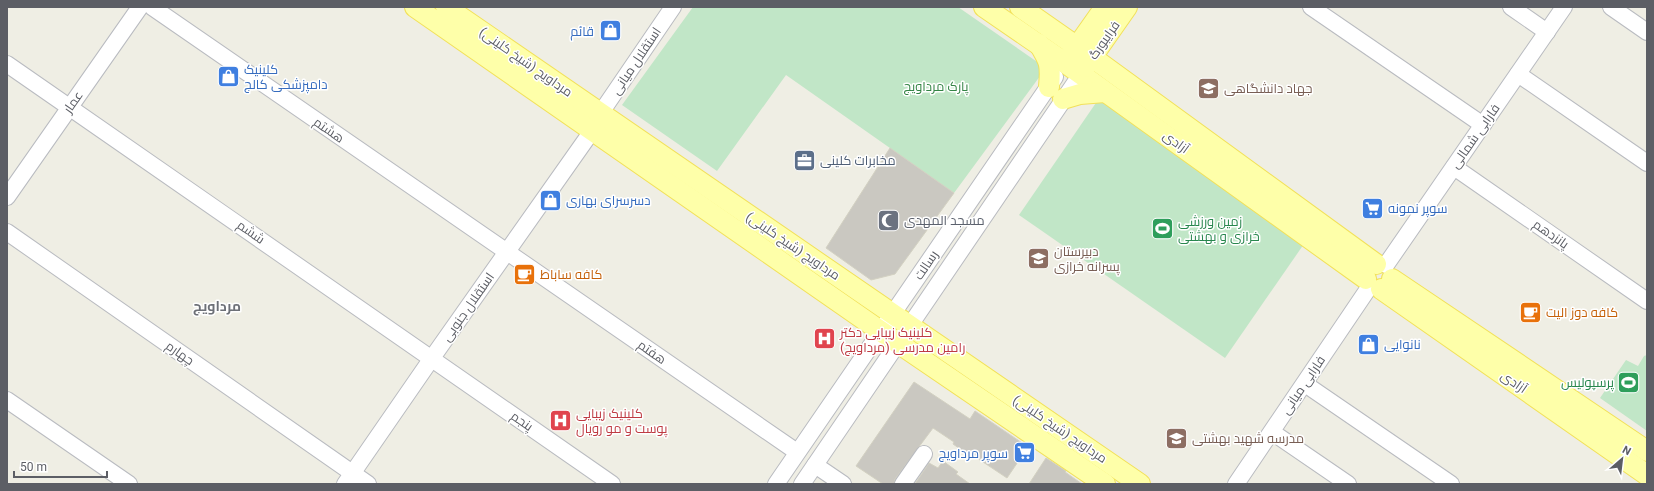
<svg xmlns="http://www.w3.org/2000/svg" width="1654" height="491" font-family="Roboto,Cairo,sans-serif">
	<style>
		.green { fill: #c1e6c7 }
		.building { fill: #cac8c1; stroke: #d3d1c2 }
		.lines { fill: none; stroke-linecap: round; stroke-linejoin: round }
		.minor-casing { stroke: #b9bbc0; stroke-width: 18 }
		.major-casing { stroke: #f2e15a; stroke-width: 22 }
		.minor { stroke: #fff; stroke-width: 16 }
		.major { stroke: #feffa9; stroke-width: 20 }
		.labels { text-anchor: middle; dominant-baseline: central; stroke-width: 3; stroke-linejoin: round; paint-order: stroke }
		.shop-label { font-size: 13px; fill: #366cbe; stroke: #fff; text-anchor: start }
		.street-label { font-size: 13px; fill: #5c5e65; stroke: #fff }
		.park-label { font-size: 13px; fill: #348445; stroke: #fff }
		.education-label { font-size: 13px; fill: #785e54; stroke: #fff; text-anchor: start }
		.service-label { font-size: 13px; fill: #4e5e75; stroke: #fff; text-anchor: start }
		.worship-label { font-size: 13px; fill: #5b616d; stroke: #fff; text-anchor: start }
		.leisure-label { font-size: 13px; fill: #27864d; stroke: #fff; text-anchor: start }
		.food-label { font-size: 13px; fill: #c56008; stroke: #fff; text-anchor: start }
		.health-label { font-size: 13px; fill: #be3a42; stroke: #fff; text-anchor: start }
		.neighbourhood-label { font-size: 14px; font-weight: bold; fill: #6d7077; stroke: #fff }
	</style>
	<rect width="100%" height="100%" fill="#efeee4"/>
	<g class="green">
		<path d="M693 7H958L1046 68 954 193 786 75 717 171 622 105Z"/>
		<path d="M1100 97 1306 241 1225 358 1019 215Z"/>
		<path d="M1647 355V431L1600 398 1626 360 1638 366 1644 356Z"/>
	</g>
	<g class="building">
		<path d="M890 148 954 193 895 274 871 280 826 248Z"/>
		<path d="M914 382 970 419 975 411 1028 447 1007 478 971 454 970 456 953 444 954 442 933 428 895 479 894 484H883L856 466Z"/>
		<path d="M1046 458 1066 471 1065 472 1082 484H1029Z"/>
		<path d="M943 461 958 472 956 474 970 484H915L929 463 938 468Z"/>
	</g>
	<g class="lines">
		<defs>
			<g id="minor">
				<path d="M152 7 797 452"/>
				<path d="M1311 7 1483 125"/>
				<path d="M1511 7 1547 32"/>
				<path d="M1611 7 1647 32"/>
				<path d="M7 64 612 484"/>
				<path d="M1518 74 1647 163"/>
				<path d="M600 114 673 7"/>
				<path d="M1454 167 1647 301"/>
				<path d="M7 197 140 7"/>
				<path d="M7 232 368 484"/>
				<path d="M1386 265 1564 7"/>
				<path d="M1305 384 1451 484"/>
				<path d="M7 400 129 484"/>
				<path d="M1272 432 1348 484"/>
				<path d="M815 465 843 484"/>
				<path d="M345 484 432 358 592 131"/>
				<path d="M776 484 1055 77"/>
				<path d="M802 484 1081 74"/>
				<path d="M903 484 924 454"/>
				<path d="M1236 484 1370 286"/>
			</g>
			<g id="major">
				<path d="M415 7 879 330 1105 484"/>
				<path d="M446 7 1140 484"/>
				<path d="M984 7 1064 62 1366 279"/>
				<path d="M1020 7 1093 58 1376 264"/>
				<path d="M1039 44C1050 62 1051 65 1049 87"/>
				<path d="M1069 58 1105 7"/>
				<path d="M1085 67 1127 7"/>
				<path d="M1063 99 1080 94 1105 92"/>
				<path d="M1392 279 1647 451"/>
				<path d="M1381 289 1647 475"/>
			</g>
		</defs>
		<use href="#minor" class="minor-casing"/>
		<use href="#major" class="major-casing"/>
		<use href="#minor" class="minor"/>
		<use href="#major" class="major"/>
	</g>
	<defs>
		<symbol id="shop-square" viewBox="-11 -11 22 22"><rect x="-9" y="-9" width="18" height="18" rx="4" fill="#3f7fe0" stroke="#fff"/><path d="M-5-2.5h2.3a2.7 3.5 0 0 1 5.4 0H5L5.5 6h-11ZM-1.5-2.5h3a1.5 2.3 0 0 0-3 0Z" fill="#fff"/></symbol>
		<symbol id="school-square" viewBox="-11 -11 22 22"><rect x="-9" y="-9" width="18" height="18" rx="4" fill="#8d6e63" stroke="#fff"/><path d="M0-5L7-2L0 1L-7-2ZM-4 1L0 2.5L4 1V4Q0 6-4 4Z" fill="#fff"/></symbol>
		<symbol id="office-square" viewBox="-11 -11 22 22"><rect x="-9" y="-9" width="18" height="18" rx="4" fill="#5c6f8a" stroke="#fff"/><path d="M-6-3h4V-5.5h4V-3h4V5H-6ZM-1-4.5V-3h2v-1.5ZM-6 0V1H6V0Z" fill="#fff"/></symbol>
		<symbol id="supermarket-square" viewBox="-11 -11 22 22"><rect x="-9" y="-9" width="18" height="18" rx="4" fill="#3f7fe0" stroke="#fff"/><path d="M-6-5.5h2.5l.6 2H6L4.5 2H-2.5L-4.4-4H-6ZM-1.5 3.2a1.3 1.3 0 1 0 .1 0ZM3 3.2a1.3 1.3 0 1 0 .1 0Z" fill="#fff"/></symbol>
		<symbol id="mosque-square" viewBox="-11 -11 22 22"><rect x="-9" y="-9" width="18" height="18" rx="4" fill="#6b7280" stroke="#fff"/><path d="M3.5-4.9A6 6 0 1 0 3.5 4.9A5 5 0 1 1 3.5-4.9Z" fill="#fff"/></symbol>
		<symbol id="stadium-square" viewBox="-11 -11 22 22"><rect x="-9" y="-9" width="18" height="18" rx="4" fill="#2e9e5b" stroke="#fff"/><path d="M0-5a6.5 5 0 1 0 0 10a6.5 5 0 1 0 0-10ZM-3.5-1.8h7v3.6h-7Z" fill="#fff"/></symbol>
		<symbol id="cafe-square" viewBox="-11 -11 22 22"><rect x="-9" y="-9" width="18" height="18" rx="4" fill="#e8710a" stroke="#fff"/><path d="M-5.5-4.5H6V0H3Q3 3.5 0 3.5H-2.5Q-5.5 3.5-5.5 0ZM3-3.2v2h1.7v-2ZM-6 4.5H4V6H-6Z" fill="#fff"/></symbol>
		<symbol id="hospital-square" viewBox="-11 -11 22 22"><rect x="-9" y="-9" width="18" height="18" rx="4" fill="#e0444e" stroke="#fff"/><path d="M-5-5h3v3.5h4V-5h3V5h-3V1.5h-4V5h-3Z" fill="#fff"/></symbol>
	</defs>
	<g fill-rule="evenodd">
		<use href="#shop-square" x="598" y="18" width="25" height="25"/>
		<use href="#shop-square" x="216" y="64" width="25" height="25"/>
		<use href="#school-square" x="1196" y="76" width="25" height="25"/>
		<use href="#office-square" x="792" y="148" width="25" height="25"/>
		<use href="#shop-square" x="538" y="188" width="25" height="25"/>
		<use href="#supermarket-square" x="1360" y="196" width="25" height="25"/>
		<use href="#mosque-square" x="876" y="208" width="25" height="25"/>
		<use href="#stadium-square" x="1150" y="216" width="25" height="25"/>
		<use href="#school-square" x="1026" y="246" width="25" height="25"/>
		<use href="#cafe-square" x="512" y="262" width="25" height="25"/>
		<use href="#cafe-square" x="1518" y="300" width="25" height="25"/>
		<use href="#hospital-square" x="812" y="326" width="25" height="25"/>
		<use href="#shop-square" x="1356" y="332" width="25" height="25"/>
		<use href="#stadium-square" x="1616" y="370" width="25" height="25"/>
		<use href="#hospital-square" x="548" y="408" width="25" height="25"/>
		<use href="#school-square" x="1164" y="426" width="25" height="25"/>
		<use href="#supermarket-square" x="1012" y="440" width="25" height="25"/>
	</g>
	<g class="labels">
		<g class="shop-label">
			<text x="594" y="31" text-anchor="end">قائم</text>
			<text x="244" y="69">کلینیک<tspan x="244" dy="15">دامپزشکی کالج</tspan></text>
			<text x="566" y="200">دسرسرای بهاری</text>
			<text x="1388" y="208">سوپر نمونه</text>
			<text x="1384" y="344">نانوایی</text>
			<text x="1008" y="453" text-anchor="end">سوپر مرداویچ</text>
		</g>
		<g class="street-label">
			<text transform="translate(1104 40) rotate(-55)">فرایبورگ</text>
			<text transform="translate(636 61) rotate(-56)">استقلال میانی</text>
			<text transform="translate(526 62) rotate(35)">مرداویج (شیخ کلینی)</text>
			<text transform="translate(73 102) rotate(-55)">عمار</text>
			<text transform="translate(329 130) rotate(35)">هشتم</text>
			<text transform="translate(1475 136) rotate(-55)">فارابی شمالی</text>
			<text transform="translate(1176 142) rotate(36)">آزادی</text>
			<text transform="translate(251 232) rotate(35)">ششم</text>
			<text transform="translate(1551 234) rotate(35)">پانزدهم</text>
			<text transform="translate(793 246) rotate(34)">مرداویج (شیخ کلینی)</text>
			<text transform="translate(926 265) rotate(-56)">رسالت</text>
			<text transform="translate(468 307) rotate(-55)">استقلال جنوبی</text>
			<text transform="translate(652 352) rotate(35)">هفتم</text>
			<text transform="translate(180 353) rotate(35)">چهارم</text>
			<text transform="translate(1514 382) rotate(35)">آزادی</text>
			<text transform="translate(1303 385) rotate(-56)">فارابی میانی</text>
			<text transform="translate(522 421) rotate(35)">پنجم</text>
			<text transform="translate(1060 429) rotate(34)">مرداویج (شیخ کلینی)</text>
		</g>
		<g class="park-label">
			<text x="936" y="86">پارک مرداویج</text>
		</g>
		<g class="education-label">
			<text x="1224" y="88">جهاد دانشگاهی</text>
			<text x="1054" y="251">دبیرستان<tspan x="1054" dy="15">پسرانه خرازی</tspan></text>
			<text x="1192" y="438">مدرسه شهید بهشتی</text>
		</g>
		<g class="service-label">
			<text x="820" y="160">مخابرات کلینی</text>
		</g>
		<g class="worship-label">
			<text x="904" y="220">مسجد المهدی</text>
		</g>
		<g class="leisure-label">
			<text x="1178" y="221">زمین ورزشی<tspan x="1178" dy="15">خرازی و بهشتی</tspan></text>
			<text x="1614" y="382" text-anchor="end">پرسپولیس</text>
		</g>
		<g class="food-label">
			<text x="540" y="274">کافه ساباط</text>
			<text x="1546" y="312">کافه دوز الیت</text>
		</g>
		<g class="health-label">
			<text x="840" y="332">کلینیک زیبایی دکتر<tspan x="840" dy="15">رامین مدرسی (مرداویج)</tspan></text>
			<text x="576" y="413">کلینیک زیبایی<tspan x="576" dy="15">پوست و مو رویال</tspan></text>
		</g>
		<g class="neighbourhood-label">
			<text x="217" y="306">مرداویج</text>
		</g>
	</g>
	<rect width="1654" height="491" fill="none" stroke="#5c5e65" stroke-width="16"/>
	<g transform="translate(1622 459) rotate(28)" stroke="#ffffff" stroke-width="3" paint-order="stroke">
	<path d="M0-3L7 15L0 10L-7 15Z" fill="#5c5e65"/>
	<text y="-6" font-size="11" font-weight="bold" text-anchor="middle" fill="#5c5e65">N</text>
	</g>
	<path d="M14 471v6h93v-6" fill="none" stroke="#5c5e65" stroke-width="2"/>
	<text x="20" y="471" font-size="12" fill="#5c5e65" stroke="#ffffff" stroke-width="3" paint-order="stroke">50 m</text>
</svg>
